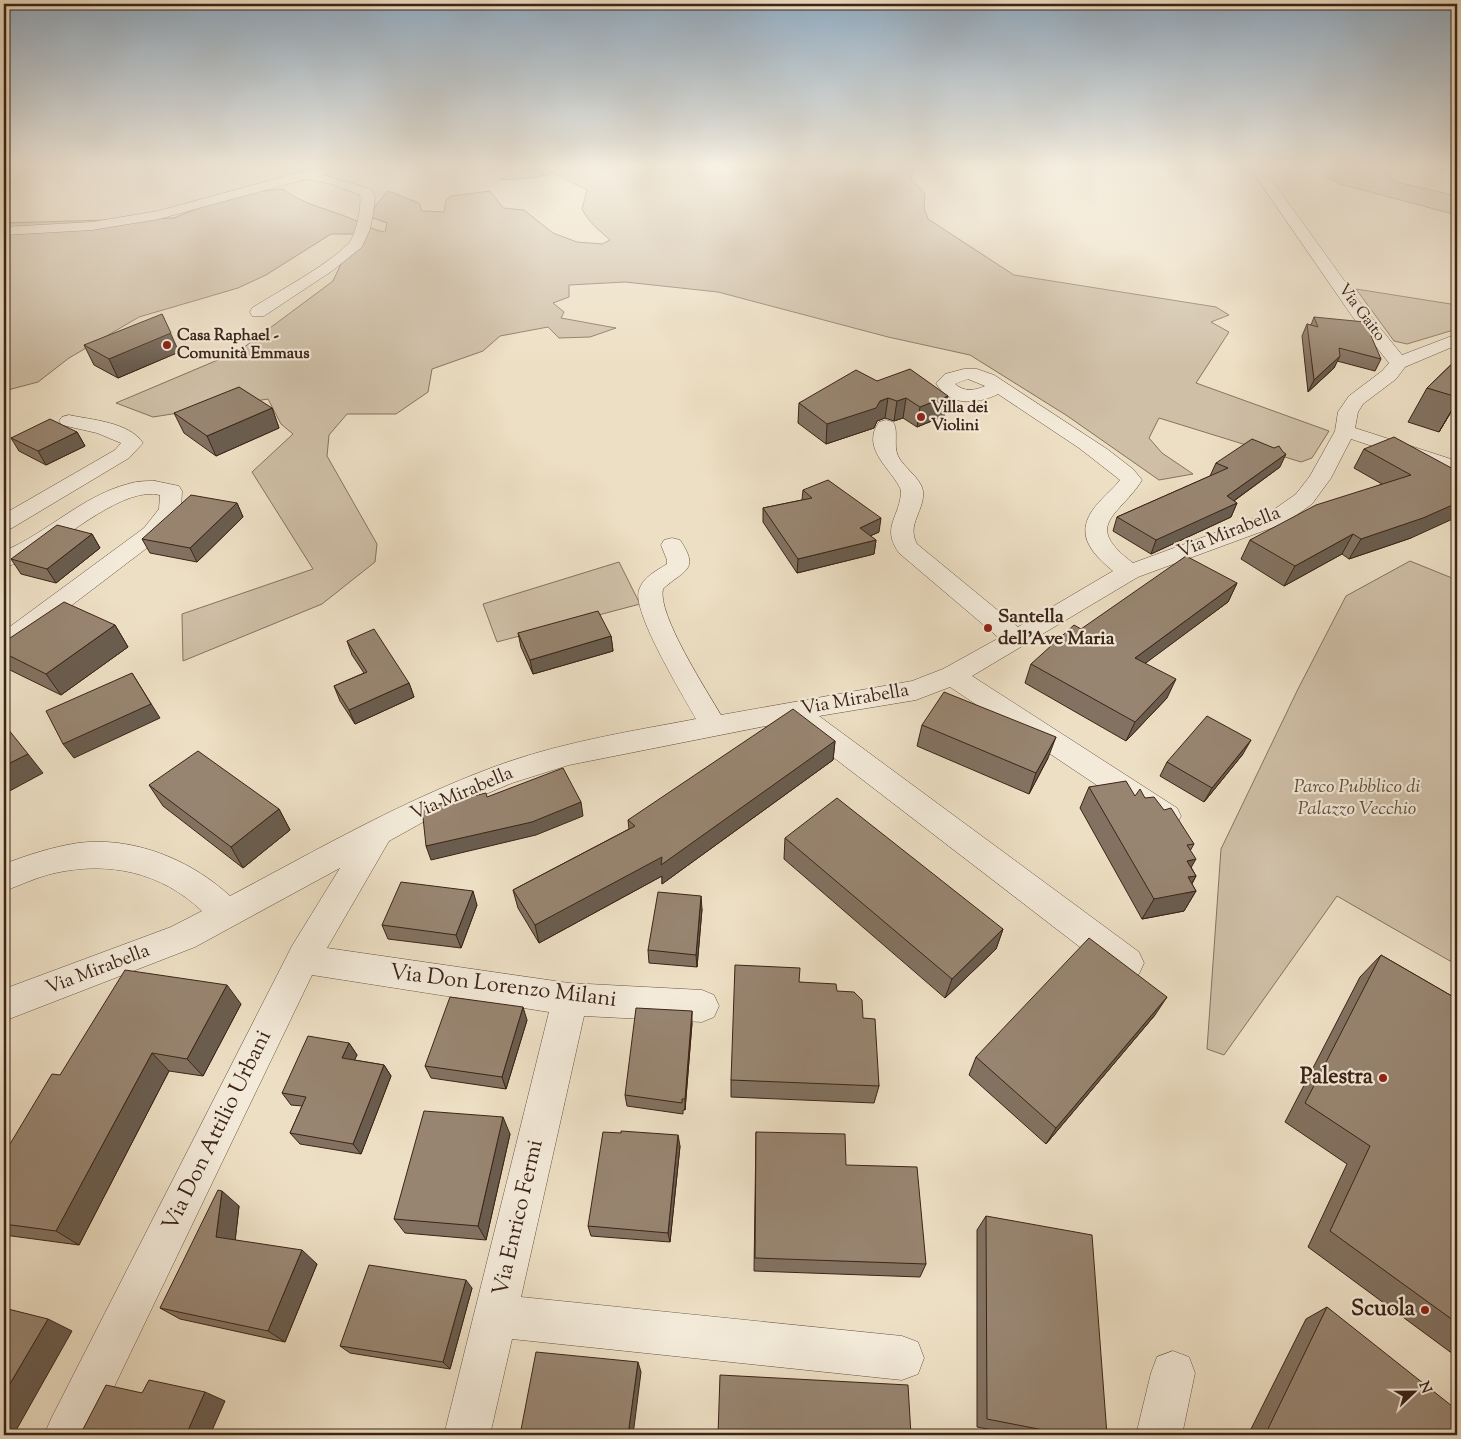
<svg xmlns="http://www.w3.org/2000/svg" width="1461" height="1439" font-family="'Sorts Mill Goudy',serif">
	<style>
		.green { fill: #cfbfa7; stroke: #86725f }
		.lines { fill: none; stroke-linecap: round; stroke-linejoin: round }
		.street-casing { stroke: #685342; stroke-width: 1 }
		.street { fill: #f3ead9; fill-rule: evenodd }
		.wall { fill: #837261; stroke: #3c2417 }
		.shaded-wall { fill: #6a5d4f; stroke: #3c2417 }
		.building { fill: #988571; stroke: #3c2417 }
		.poi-dot { fill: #8f2418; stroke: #f3ead9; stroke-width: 2 }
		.labels { text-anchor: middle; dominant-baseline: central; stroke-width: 4.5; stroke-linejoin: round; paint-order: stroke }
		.far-street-label { font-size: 16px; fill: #3c2417; stroke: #f3ead9 }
		.far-poi-label { font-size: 16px; font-weight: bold; fill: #3c2417; stroke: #f3ead9; text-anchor: start }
		.street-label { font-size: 19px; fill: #3c2417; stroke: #f3ead9 }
		.poi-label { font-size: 19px; font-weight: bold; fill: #3c2417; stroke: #f3ead9; text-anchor: start }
		.park-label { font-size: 19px; font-style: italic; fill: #614b3b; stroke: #f3ead9 }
		.near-street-label { font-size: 22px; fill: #3c2417; stroke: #f3ead9 }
		.near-poi-label { font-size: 22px; font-weight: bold; fill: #3c2417; stroke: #f3ead9; text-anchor: end }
	</style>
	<rect width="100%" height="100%" fill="#eddfc4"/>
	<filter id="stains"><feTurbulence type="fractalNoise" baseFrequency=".004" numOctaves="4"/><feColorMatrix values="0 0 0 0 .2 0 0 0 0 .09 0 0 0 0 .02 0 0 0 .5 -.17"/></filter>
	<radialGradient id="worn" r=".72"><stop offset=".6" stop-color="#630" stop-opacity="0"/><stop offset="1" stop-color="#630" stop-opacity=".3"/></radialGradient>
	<g class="green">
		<path d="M527 165H914L911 179 925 194 924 208 928 219 1014 275 1216 307 1229 315 1211 322 1229 332 1196 383 1329 431 1312 458 1301 462 1159 418 1149 438 1162 453 1193 474 1159 480 1066 415 970 355 888 337 718 292 625 282 569 285V297L553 303 564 312 561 318 616 328 590 337 559 338 548 327 500 336 483 351 432 369 428 392 396 414H347L329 435 327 456 377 544 375 562 322 604 183 661 182 614 313 569 252 472 293 434 281 424 268 399 153 417 116 403 239 351 333 281 355 234H331L266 275 238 288 139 317 69 358 38 382 4 391V223L174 218 201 207 251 192 283 189C303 205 329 209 352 219 364 224 372 230 385 232L387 223 370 217 376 205 388 191 419 203 422 211 444 212 446 200 451 196 490 191 503 208 524 210 553 233 577 242 602 244 610 240C599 230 589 223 582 209L587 190 553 173 532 178 499 180 530 167Z"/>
		<path d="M1324 165H1377L1396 182 1457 196V215L1340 184 1317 171Z"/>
		<path d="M1356 289 1457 305V329L1407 344 1394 341Z"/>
		<path d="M1410 561 1457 580V965L1337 896 1224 1055 1207 1049 1221 849 1298 689 1346 596Z"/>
		<path d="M619 562 640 604 497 642 483 604Z"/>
	</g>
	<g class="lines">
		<defs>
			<g id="street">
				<path d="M326 165H349L348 168 323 175 371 189 375 197 373 214 370 229 362 247 332 271 264 316H252L250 312 252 308C282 289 325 267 349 243 356 235 362 205 360 195L331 184 306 179 159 219 92 230 4 235V227L92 222 158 211Z"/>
				<path d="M1248 165H1261L1364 308 1402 355 1457 334V345L1405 367 1396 379 1363 404 1358 412 1355 428 1457 461V474L1351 439 1331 478 1312 504 1285 523 1138 577 972 676 1177 808 1181 816 1177 824 1166 828 1155 824 950 687 916 700 819 716 1139 952 1144 963 1139 974 1127 978 1115 974 794 727 791 721 569 765 512 783 434 816 389 841 327 948 569 983 702 990 714 995 719 1006 714 1017 702 1022 584 1016 521 1297 902 1336 918 1342 924 1358 918 1374 902 1380 512 1339 490 1435H444L549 1012 312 975 91 1435H44L51 1419 292 946 340 868 195 947 4 1021V989L171 927 202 911C161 872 109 861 55 873 37 877 21 885 4 891V864C28 855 52 847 78 843 132 836 190 859 230 896 315 851 400 802 491 768 557 743 627 732 696 719 684 697 631 611 639 590 643 577 656 571 667 564V560L661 545 664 540 672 538 680 540C701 571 683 570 663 589 657 614 707 691 721 715L912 681 943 669 999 638 899 553C880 526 901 517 901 490 892 469 860 449 879 422L886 420 893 422C899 430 893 445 898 456 904 468 921 478 923 491 925 511 906 524 917 544L1018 627 1113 571C1086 549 1073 529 1101 500 1107 493 1115 487 1120 480L1079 448 998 394C976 405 948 406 936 383L945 374 964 369H977L994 375 1107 449 1133 469 1142 480C1120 516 1081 524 1133 563L1269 513 1296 494 1310 476 1335 431 1338 412 1349 396 1382 371 1389 363 1352 316ZM968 379 985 386C974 391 964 392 955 384Z"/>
				<path d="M69 415C92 420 129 422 143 443L129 458 12 528 4 530V514L115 450 121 443 97 433 62 425 59 421 62 417Z"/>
				<path d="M155 481 179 486 182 491 181 510 160 538 13 650 4 653V631L144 528 159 509 160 495C125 486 70 535 40 552 29 559 16 564 4 567V551C47 533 82 496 128 484 137 481 146 481 155 481Z"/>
				<path d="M1173 1351 1189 1357 1195 1373 1182 1435H1136L1151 1373 1157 1357Z"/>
			</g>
		</defs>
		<use href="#street" class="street-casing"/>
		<use href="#street" class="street"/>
	</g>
	<g class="wall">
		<path d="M1314 317 1381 359 1375 371 1337 361 1334 368 1308 392 1302 336 1307 324 1311 325Z"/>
		<path d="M84 345 179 352 118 378 94 365Z"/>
		<path d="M1457 359V402L1439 432 1408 422 1427 388Z"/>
		<path d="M877 381 944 416 917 427 903 418 894 421 885 418 877 421 874 428 826 444 798 423 799 403Z"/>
		<path d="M272 408 279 428 216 456 184 433 174 413Z"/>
		<path d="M77 432 85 446 46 465 19 451 11 438Z"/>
		<path d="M1364 449 1457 471 1411 538 1349 559 1342 554 1284 586 1241 559 1250 540 1382 484 1354 468Z"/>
		<path d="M1216 463 1280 467 1234 501 1237 503 1231 517 1151 554 1113 531 1117 517 1210 476Z"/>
		<path d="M803 490 879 532 870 536 876 540 874 554 797 573 763 522V508L802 500Z"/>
		<path d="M237 503 243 517 197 562 150 553 142 539Z"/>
		<path d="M92 534 100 548 56 583 21 574 11 559Z"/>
		<path d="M1237 583 1228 602 1145 663 1167 698 1126 741 1025 683 1031 664 1081 629Z"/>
		<path d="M115 625 128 647 61 695 10 670 4 661V642Z"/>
		<path d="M518 633 611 636 613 651 533 674 521 647Z"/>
		<path d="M347 641 409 683 414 697 355 724 340 701 334 686 364 673 352 655Z"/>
		<path d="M922 725 1048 758 1029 794 917 746Z"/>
		<path d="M835 741 833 760 662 884V876L539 943 518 908 513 890 629 829 628 820Z"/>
		<path d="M1243 754 1204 802 1160 776 1167 762Z"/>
		<path d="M149 785 279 809 290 830 243 868 163 806Z"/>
		<path d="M1089 787 1145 798 1164 810 1194 844 1190 851 1191 867 1196 876 1192 884 1196 891 1184 911 1142 919 1080 808Z"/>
		<path d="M785 838 1003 929 996 949 945 998 784 859Z"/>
		<path d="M477 905 461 948 388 939 382 925Z"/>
		<path d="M702 909 697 967 649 963 648 950Z"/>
		<path d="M1381 955 1457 999V1357L1308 1247 1347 1164 1285 1122 1360 977Z"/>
		<path d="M799 982 837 991 863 1018 879 1086 874 1103 731 1097V1080Z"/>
		<path d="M241 1004 203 1076 169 1071 79 1245 4 1235V1154L60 1075Z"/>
		<path d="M1155 1015 1046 1144 969 1075 976 1057Z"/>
		<path d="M527 1020 506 1089 431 1078 425 1066Z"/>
		<path d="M692 1023 685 1110H683V1114L627 1106 625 1095Z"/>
		<path d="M349 1043 357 1055 354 1060 384 1065 391 1076 361 1154 300 1144 290 1133 302 1106 291 1105 282 1093Z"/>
		<path d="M756 1132 846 1165 926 1264 920 1277 754 1271Z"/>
		<path d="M510 1134 486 1240 405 1233 394 1219Z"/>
		<path d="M680 1146 670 1242 591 1236 588 1226Z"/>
		<path d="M239 1206 235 1240 317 1264 285 1342 180 1319 160 1308Z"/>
		<path d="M986 1216 1107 1435H1017L977 1427V1230Z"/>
		<path d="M472 1288 450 1369 350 1353 340 1346Z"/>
		<path d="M1327 1307 1457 1435H1248L1306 1319Z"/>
	</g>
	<g class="shaded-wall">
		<path d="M162 314 179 352 118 378 109 359Z"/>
		<path d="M1340 356 1334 368 1308 392 1314 380Z"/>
		<path d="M948 396 944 416 917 427 920 407Z"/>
		<path d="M888 398 885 418 877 421 874 428 826 444 827 424Z"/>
		<path d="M906 398 903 418 894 421 897 401Z"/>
		<path d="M1457 401V402L1439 432Z"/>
		<path d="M272 408 279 428 216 456 207 436Z"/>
		<path d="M77 432 85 446 46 465 38 451Z"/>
		<path d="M1286 454 1280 467 1221 510 1237 503 1231 517 1151 554 1156 540 1227 496Z"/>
		<path d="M237 503 243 517 197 562 190 548Z"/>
		<path d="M1457 503V517L1411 538 1349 559 1361 539Z"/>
		<path d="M881 518 879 532 859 541 860 528Z"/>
		<path d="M92 534 100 548 56 583 47 569Z"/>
		<path d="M1353 534 1342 554 1284 586 1295 566Z"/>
		<path d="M876 540 874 554 797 573 798 559Z"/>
		<path d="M1237 583 1228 602 1127 677 1135 658Z"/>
		<path d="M115 625 128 647 61 695 46 674Z"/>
		<path d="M611 636 613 651 533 674 530 660Z"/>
		<path d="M132 673 160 718 74 758 63 744Z"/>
		<path d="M1176 679 1167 698 1126 741 1135 722Z"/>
		<path d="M409 683 414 697 355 724 349 710Z"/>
		<path d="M1056 737 1048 758 1029 794 1036 773Z"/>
		<path d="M1251 740 1243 754 1204 802 1212 788Z"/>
		<path d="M835 741 833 760 662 884V876L539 943 535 925Z"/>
		<path d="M28 754 43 773 4 794V766Z"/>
		<path d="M581 802 583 816 536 835 431 860 426 846Z"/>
		<path d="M279 809 290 830 243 868 231 847Z"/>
		<path d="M1196 859 1184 880 1187 861Z"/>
		<path d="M1196 876 1186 893 1196 891 1184 911 1142 919 1154 899 1188 877Z"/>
		<path d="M473 891 477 905 461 948 456 935Z"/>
		<path d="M701 896 702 909 697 967 696 955Z"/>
		<path d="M1003 929 996 949 945 998 952 979Z"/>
		<path d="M227 985 241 1004 203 1076 187 1059Z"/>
		<path d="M1167 997 1155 1015 1046 1144 1056 1128Z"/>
		<path d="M523 1007 527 1020 506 1089 502 1077Z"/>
		<path d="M692 1011V1023L685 1110V1099Z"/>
		<path d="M349 1043 357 1055 350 1070 342 1058Z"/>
		<path d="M152 1053 169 1071 79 1245 56 1231Z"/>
		<path d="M384 1065 391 1076 361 1154 353 1144Z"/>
		<path d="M503 1117 510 1134 486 1240 478 1226Z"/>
		<path d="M678 1135 680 1146 670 1242 668 1233Z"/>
		<path d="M222 1191 239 1206 234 1251 216 1237Z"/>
		<path d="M302 1250 317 1264 285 1342 268 1331Z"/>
		<path d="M466 1280 472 1288 450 1369 443 1362Z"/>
		<path d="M48 1319 72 1331 14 1434 4 1431V1394Z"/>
		<path d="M638 1362 641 1372 633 1435H628Z"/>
		<path d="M205 1392 225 1401 210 1435H186Z"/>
	</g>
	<g class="building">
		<path d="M162 314 171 333 109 359 84 345Z"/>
		<path d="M1314 317 1365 322 1381 359 1339 348 1340 356 1314 380 1307 324 1318 327Z"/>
		<path d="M1457 359V397L1427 388Z"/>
		<path d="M910 369 948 396 920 407 906 398 897 401 888 398 880 401 876 408 827 424 799 403 856 370 877 381Z"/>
		<path d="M239 387 272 408 207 436 174 413Z"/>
		<path d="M50 419 77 432 38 451 11 438Z"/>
		<path d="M1394 437 1457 471V503L1423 518 1361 539 1353 534 1295 566 1250 540 1316 505 1411 475 1364 449Z"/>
		<path d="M1252 439 1274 448 1279 446 1283 452 1286 454 1227 496 1237 503 1156 540 1117 517 1228 468 1216 463Z"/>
		<path d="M828 480 881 518 860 528 876 540 798 559 763 508 812 498 803 490Z"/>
		<path d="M191 495 237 503 190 548 142 539Z"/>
		<path d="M57 525 92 534 47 569 11 559Z"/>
		<path d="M1186 556 1237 583 1135 658 1176 679 1135 722 1031 664 1074 625 1081 629Z"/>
		<path d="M64 602 115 625 46 674 4 653V642Z"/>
		<path d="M598 611 611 636 530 660 518 633Z"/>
		<path d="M374 629 409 683 349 710 334 686 367 672 347 641Z"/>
		<path d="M132 673 151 704 63 744 46 711Z"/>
		<path d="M944 692 1056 737 1036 773 922 725Z"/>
		<path d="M793 709 835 741 661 865 662 857 535 925 513 890 635 826 628 820Z"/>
		<path d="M1207 716 1251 740 1212 788 1167 762Z"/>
		<path d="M4 724 28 754 4 766Z"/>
		<path d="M198 751 279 809 231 847 149 785Z"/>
		<path d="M563 768 581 802 532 822 426 846 422 808 486 793 487 797Z"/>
		<path d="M1126 781 1135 796 1140 789 1145 798 1154 797 1164 810 1171 808 1194 844 1187 845 1196 859 1187 861 1196 876 1188 877 1196 891 1154 899 1089 787Z"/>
		<path d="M837 798 1003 929 952 979 785 838Z"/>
		<path d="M401 882 473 891 456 935 382 925Z"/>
		<path d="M658 892 701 896 696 955 648 950Z"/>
		<path d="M1089 938 1167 997 1056 1128 976 1057Z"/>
		<path d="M1381 955 1457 999V1323L1330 1231 1370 1146 1305 1103Z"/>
		<path d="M735 965 800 968 799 982 836 984 837 991 854 992 862 1000 863 1018 875 1019 879 1086 731 1080Z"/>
		<path d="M125 970 227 985 187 1059 152 1053 56 1231 4 1224V1154L52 1074 60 1075Z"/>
		<path d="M450 997 523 1007 502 1077 425 1066Z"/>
		<path d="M636 1008 692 1011 685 1099H682V1103L625 1095Z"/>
		<path d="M308 1036 349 1043 342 1058 384 1065 353 1144 290 1133 306 1097 282 1093Z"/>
		<path d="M424 1111 503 1117 478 1226 394 1219Z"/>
		<path d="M621 1131 678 1135 668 1233 588 1226 603 1132 621 1133Z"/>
		<path d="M756 1132 845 1134 846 1165 917 1167 926 1264 755 1258Z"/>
		<path d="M218 1190 222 1191 216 1237 302 1250 268 1331 160 1308Z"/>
		<path d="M986 1216 1092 1235 1107 1435H1069L987 1419Z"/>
		<path d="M369 1265 466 1280 443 1362 340 1346Z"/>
		<path d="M1327 1307 1457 1410V1435H1265Z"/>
		<path d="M4 1308 48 1319 4 1394Z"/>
		<path d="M536 1352 638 1362 628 1435H520Z"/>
		<path d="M720 1375 908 1385 911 1435H718Z"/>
		<path d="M149 1380 205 1392 186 1435H80L106 1385 142 1393Z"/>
	</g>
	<linearGradient id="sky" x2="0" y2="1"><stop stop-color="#92acc2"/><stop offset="0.45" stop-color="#f7f1e4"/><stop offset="1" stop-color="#f7f1e4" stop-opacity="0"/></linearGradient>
	<rect width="1461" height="367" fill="url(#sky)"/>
	<g class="poi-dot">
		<circle cx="167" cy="345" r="5"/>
		<circle cx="921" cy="417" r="5"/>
		<circle cx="988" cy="628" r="5"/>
		<circle cx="1383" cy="1078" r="5"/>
		<circle cx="1425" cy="1310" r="5"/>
	</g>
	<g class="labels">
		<g class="far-street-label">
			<text transform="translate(1361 313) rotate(53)">Via Gaito</text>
		</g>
		<g class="far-poi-label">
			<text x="177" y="336">Casa Raphael -<tspan x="177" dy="18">Comunità Emmaus</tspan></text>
			<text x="931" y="408">Villa dei<tspan x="931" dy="18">Violini</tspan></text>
		</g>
		<g class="street-label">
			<text transform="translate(1229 533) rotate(-22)">Via Mirabella</text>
			<text transform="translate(855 700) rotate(-10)">Via Mirabella</text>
			<text transform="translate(462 794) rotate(-23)">Via Mirabella</text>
			<text transform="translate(98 970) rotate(-21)">Via Mirabella</text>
		</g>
		<g class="poi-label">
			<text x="998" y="617">Santella<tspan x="998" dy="22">dell'Ave Maria</tspan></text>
		</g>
		<g class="park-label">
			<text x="1357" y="787">Parco Pubblico di<tspan x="1357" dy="22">Palazzo Vecchio</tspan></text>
		</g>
		<g class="near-street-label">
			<text transform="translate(503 987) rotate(7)">Via Don Lorenzo Milani</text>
			<text transform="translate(218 1131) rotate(-64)">Via Don Attilio Urbani</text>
			<text transform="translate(519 1218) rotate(-77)">Via Enrico Fermi</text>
		</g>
		<g class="near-poi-label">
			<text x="1373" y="1078">Palestra</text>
			<text x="1415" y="1310">Scuola</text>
		</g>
	</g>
	<rect width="1461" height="1439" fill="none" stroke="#eddfc4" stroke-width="20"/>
	<rect x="5" y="5" width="1451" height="1429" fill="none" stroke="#3c2417" stroke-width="2.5"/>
	<rect x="10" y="10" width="1441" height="1419" fill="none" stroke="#3c2417"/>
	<g transform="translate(1414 1392) rotate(68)" stroke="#f3ead9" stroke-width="4" paint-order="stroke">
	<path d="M0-4L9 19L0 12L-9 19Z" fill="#3c2417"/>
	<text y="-8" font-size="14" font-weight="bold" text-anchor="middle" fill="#3c2417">N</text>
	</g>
	<rect width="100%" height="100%" filter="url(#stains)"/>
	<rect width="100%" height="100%" fill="url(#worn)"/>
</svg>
